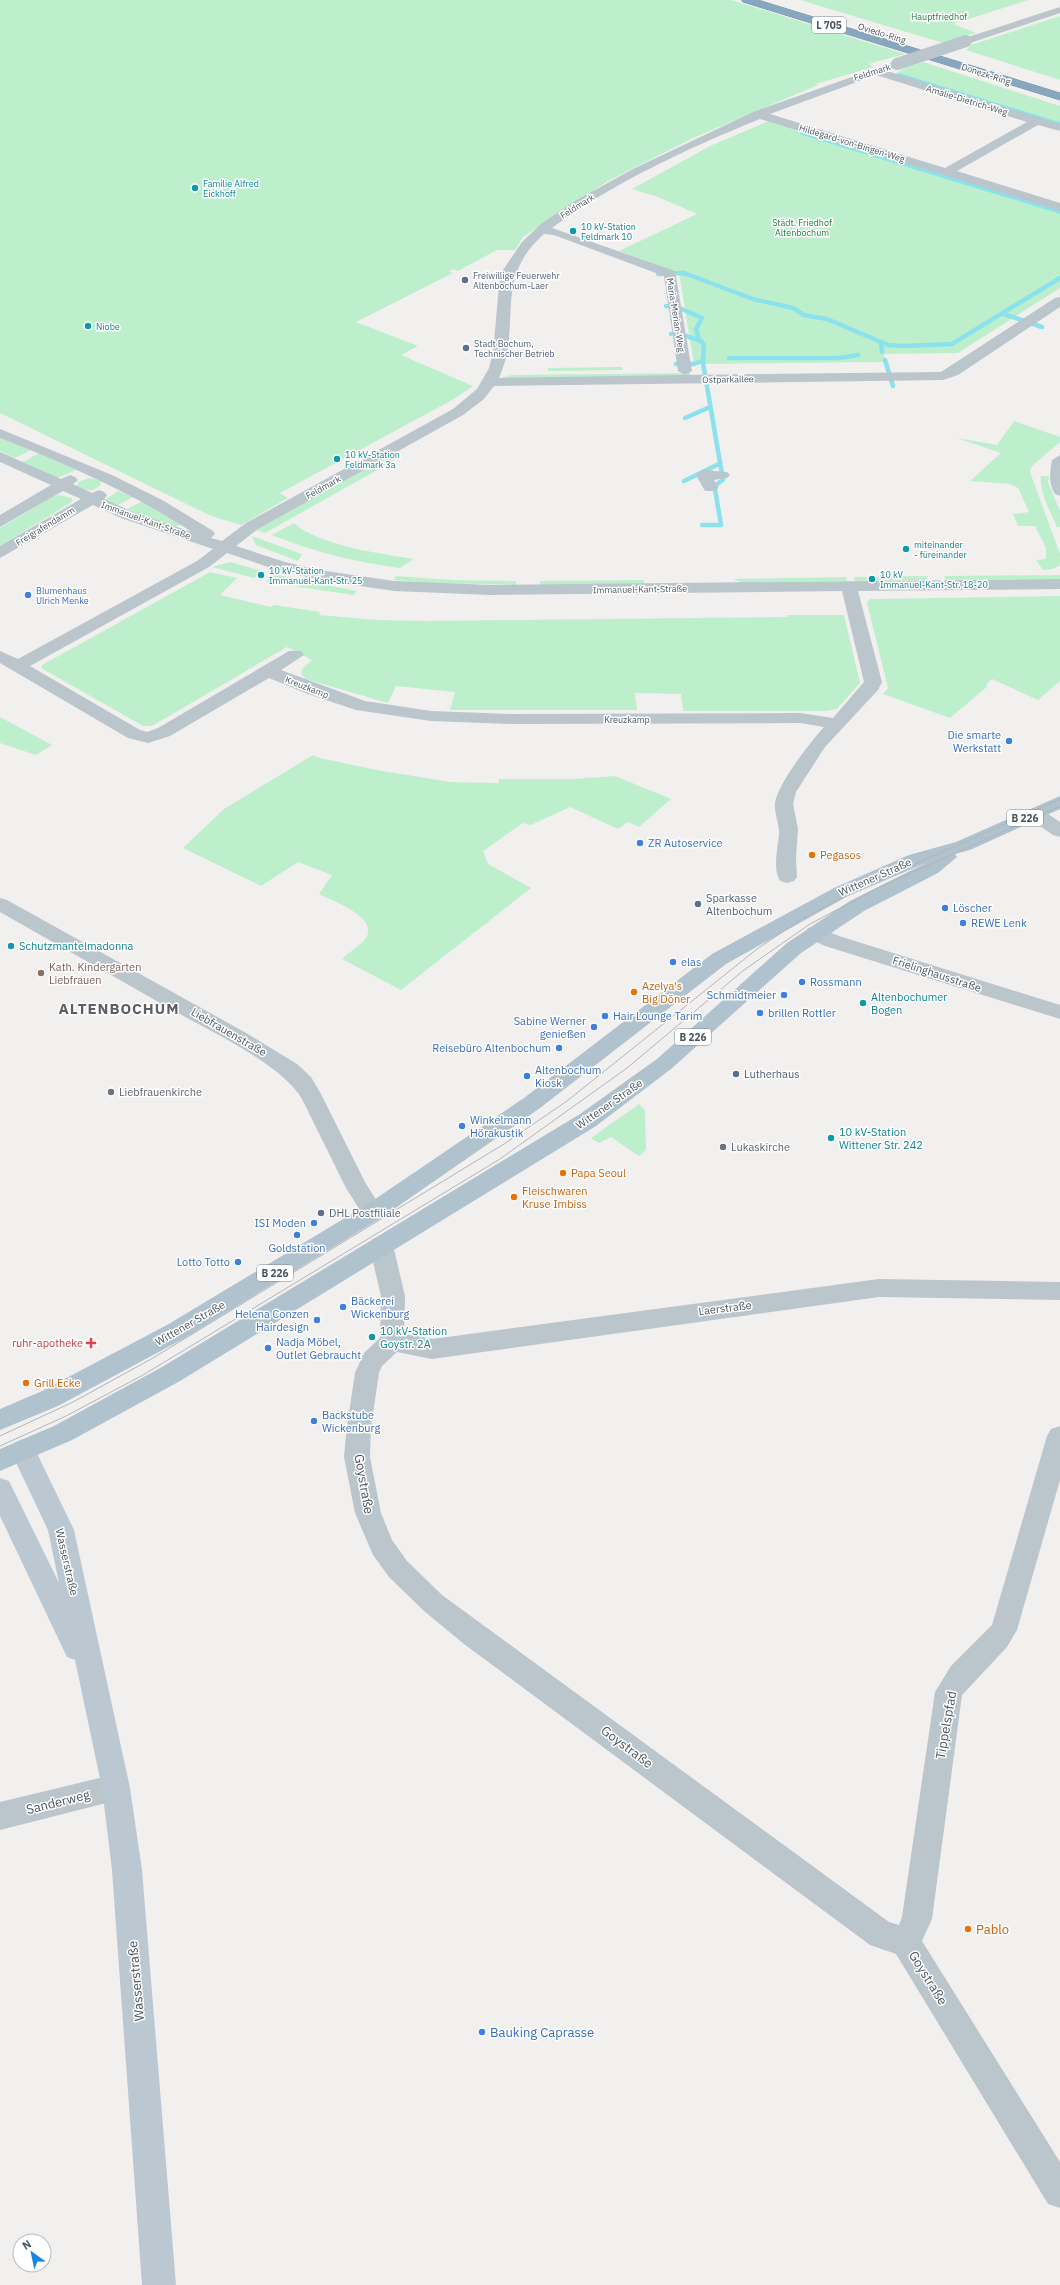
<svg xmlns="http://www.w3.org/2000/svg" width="1060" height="2285" font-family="'IBM Plex Sans',sans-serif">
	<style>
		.green { fill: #beefcc }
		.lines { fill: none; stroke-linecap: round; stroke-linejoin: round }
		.stream-far1 { stroke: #8be2ec; stroke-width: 3.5 }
		.stream { stroke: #8be2ec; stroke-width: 4.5 }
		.highway-casing { stroke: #7292aa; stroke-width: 1 }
		.street { fill: #bbc5cc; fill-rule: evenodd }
		.secondary { fill: #bbc8d1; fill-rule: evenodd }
		.primary { fill: #afc2ce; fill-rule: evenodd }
		.highway { fill: #87a7be; fill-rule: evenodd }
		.tram { stroke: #b1b5b9; stroke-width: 1 }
		.street-bridge { stroke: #bbc5cc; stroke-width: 12 }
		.culture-dot { fill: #0f9aa8; stroke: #fff; stroke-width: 1.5 }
		.service-dot { fill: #5c6f8a; stroke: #fff; stroke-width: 1.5 }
		.shop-dot { fill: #3f7fe0; stroke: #fff; stroke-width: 1.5 }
		.food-dot { fill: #e8710a; stroke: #fff; stroke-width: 1.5 }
		.education-dot { fill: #8d6e63; stroke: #fff; stroke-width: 1.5 }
		.worship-dot { fill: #6b7280; stroke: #fff; stroke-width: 1.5 }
		.health-dot { fill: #e0444e; stroke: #fff; stroke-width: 1.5 }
		.labels { text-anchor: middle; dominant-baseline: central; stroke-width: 3; stroke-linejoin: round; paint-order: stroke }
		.far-park-label { font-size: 9px; fill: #177f40; stroke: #fff }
		.far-street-label { font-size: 9px; fill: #47555d; stroke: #fff }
		.far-culture-label { font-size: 9px; fill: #0d838f; stroke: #fff; text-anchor: start }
		.far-service-label { font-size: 9px; fill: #4e5e75; stroke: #fff; text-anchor: start }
		.far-shop-label { font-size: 9px; fill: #366cbe; stroke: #fff; text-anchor: start }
		.shield { fill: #fff; stroke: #7e888e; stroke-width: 1 }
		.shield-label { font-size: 10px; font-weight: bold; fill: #47555d }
		.shop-label { font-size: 11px; fill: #366cbe; stroke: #fff; text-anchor: start }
		.food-label { font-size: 11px; fill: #c56008; stroke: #fff; text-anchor: start }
		.street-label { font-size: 11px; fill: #47555d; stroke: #fff }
		.service-label { font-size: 11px; fill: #4e5e75; stroke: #fff; text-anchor: start }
		.culture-label { font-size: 11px; fill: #0d838f; stroke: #fff; text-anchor: start }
		.education-label { font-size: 11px; fill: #785e54; stroke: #fff; text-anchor: start }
		.worship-label { font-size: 11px; fill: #5b616d; stroke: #fff; text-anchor: start }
		.health-label { font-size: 11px; fill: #be3a42; stroke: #fff; text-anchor: end }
		.near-street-label { font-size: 13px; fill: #47555d; stroke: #fff }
		.near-food-label { font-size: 13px; fill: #c56008; stroke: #fff; text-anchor: start }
		.near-shop-label { font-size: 13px; fill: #366cbe; stroke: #fff; text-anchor: start }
		.district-label { font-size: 15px; font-weight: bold; letter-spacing: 1px; fill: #5c6064; stroke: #fff }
	</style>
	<rect width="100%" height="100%" fill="#f2efef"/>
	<g class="green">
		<path d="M0 0H731L905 54C892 58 882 59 869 64L873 67 816 84 818 85 693 138 608 181 523 237 515 250H497L458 271 453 269 449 271 453 273 356 322 418 346 401 355 473 386 454 399 280 493 288 498 241 525 211 516 0 413Z"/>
		<path d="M800 0H1028L953 24 976 33 943 43Z"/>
		<path d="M1060 16V80L966 50 971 45Z"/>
		<path d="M923 62 1060 106V125L895 74 906 67Z"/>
		<path d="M769 121 1060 210V288L958 353 884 354 886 362 694 364 679 273 619 251 697 214 658 197 632 189 710 146Z"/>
		<path d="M622 367 623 370 548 371V368Z"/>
		<path d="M690 373 691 378H500L512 375Z"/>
		<path d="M1014 421 1060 437V442L1032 466 1030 472 1060 554V565L1053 569 1043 570 1036 560 1046 559V548L1035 526H1018L1013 514 1029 512 1018 488 1010 484 970 481 1001 453 957 438 997 445Z"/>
		<path d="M0 438 31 450 15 458 0 451Z"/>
		<path d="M39 453 75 469 76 470 57 478 23 462Z"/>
		<path d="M388 457 395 460 265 533 256 530Z"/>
		<path d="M1041 476H1049L1048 482 1060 511V527H1057C1051 513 1039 492 1041 476Z"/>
		<path d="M89 478 100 480 101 484C96 492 84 492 77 486L78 482Z"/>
		<path d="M118 491 133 497 118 505 105 500Z"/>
		<path d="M60 495 72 498V502L0 546V528L54 496Z"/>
		<path d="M141 502 181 524V525L170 527 127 509Z"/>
		<path d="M294 523C317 545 382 554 414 559L400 568C356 562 313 552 272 535Z"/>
		<path d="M252 536 302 554 298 561 256 545Z"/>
		<path d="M230 562 262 571 254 578 212 567Z"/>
		<path d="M210 572 237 578 220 595 271 607 274 605 320 612 319 615 377 620 427 621 787 617V615H844L860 683 837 709 825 711H683L681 694 635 693 637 710H450L455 692 396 686 388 703 306 679 301 674 302 669 312 660 287 647 152 726H143L41 668 42 665Z"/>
		<path d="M273 574 356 591 354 595 266 582Z"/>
		<path d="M1060 575V579L946 580 944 576Z"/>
		<path d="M396 576 451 580 516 581 517 585 431 583 394 580Z"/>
		<path d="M927 576 928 580 855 581 854 577Z"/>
		<path d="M846 577 847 581 742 583 733 579Z"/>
		<path d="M644 580V584L540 585V581Z"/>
		<path d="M1060 596V681L1038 700 992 679 986 685 988 686 950 718 883 694 888 688 867 603 870 599Z"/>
		<path d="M0 717 52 745 36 755 0 743Z"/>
		<path d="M313 755 320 758 377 770 450 782 499 783V779H573L615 776 671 799 639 827 628 822 618 829 570 807 531 825 523 823 483 851 488 864 531 888 401 990 342 959C349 952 361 945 366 938 379 917 332 901 319 894L332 875 298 862 261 886 183 848 224 809Z"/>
		<path d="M639 1104 645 1110 646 1150 639 1156 611 1137 599 1143 591 1138Z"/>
	</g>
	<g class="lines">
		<g class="stream-far1">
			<path d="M899 75 1060 124"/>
			<path d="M802 133 1060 212"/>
		</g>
		<g class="stream">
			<path d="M658 274 684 273 753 299 793 308 804 315 827 319 888 345 902 346 952 344 1060 278"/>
			<path d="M666 306H675L702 318 696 329 699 339 704 345 703 363 723 480 717 484 715 489 721 525H702"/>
			<path d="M1004 314 1042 327"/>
			<path d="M671 334H680L701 341"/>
			<path d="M881 342 882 352"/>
			<path d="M729 358H839L858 355"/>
			<path d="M885 360 893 386"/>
			<path d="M676 364H694L702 361"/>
			<path d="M685 418 710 407"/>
			<path d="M684 481 719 464"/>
		</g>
		<defs>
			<path id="highway" d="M742 0H758L1060 93V100L743 2Z"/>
		</defs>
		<use href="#highway" class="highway-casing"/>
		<g class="street">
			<path d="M1060 7V13L970 43H962L961 41 962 39Z"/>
			<path d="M897 61 901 62 902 64 887 71 1060 124V131L1038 125 957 171 1060 203V211L760 119C691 147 612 183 552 228L675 271 692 371 685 375 941 372 1055 298 1060 297V307L958 375 943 380 494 386 484 399 463 415 258 529 236 546 285 562 319 570 394 581 490 585 1060 579V589L858 591 882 682 878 690 825 747 796 792 793 804 798 829 796 858 797 877 794 881 787 883 780 881C773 870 777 850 779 836 780 825 774 814 775 803 777 785 811 741 824 727L800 723 512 724 431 721 356 710 308 694 269 678 170 736 148 743 128 738 0 663V651L18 659 197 561 213 549 121 518 93 505 0 558V546L81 499 63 491 0 527V515L51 485 0 462V452L61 479 70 475 75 477 78 480 73 484 92 493 99 490 104 492 107 495 104 499 133 512 192 532C132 493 67 464 0 438V429L112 475 164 501 213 531 215 534 211 538 222 541 246 523 453 409 477 389 489 368 493 353 499 286 503 270 522 242 541 224 575 201 633 169 753 112ZM876 75 1027 122 945 168 770 114ZM544 234 554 235 664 276 678 371 685 375 499 378C523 326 492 279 544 234ZM227 553 274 569 319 580 394 591 490 595 842 591 864 682 833 718 800 713 512 714 431 711 365 701 281 670 304 655 301 651H289L158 728 147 732 140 730 30 666 209 567Z"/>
			<path d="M1060 455V496L1055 494C1048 484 1050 471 1052 460Z"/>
			<path d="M704 470 727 472 730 475 727 478 714 480 718 488 715 491H705L696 475 699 472Z"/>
			<path d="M1035 808 1042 810 1060 822V837L1053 835 1028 818 1026 814 1028 810Z"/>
			<path d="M0 898 7 900 248 1034 297 1064 311 1077 321 1094 366 1184 384 1212 381 1218 373 1221 365 1218 346 1188 302 1099C282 1064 206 1029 169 1008 113 976 56 944 0 912Z"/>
			<path d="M815 926 839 936 1060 1005V1019L825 946 808 938 805 933 808 928Z"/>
			<path d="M381 1236 389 1239 393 1245 405 1296 404 1334 432 1339 879 1279 1060 1282V1300L879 1297 432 1359 397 1352 382 1366 379 1373 371 1426 370 1457 381 1513 392 1540 407 1561 442 1595 889 1922 899 1925 902 1917 935 1692 951 1666 992 1625 1047 1436 1051 1429 1060 1426V1480L1017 1630 1007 1647 962 1695 932 1919 922 1941 1060 2162V2208L1048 2204 896 1954 870 1945 464 1644 424 1611 389 1577 373 1555 355 1513 344 1457 347 1426 355 1373 364 1353 380 1338 381 1296 369 1245 373 1239Z"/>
			<path d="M116 1774 126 1778 130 1788 126 1798 0 1830V1802Z"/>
		</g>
		<path class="secondary" d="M23 1439 32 1443 74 1530 130 1788 142 1870 176 2285H142L112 1870 102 1788 75 1660 67 1657 0 1516V1478L9 1481 59 1583 48 1530 10 1450 14 1443Z"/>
		<path class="primary" d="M1060 796V809L970 850 955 854 957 857 938 873 864 911 801 953 671 1069 596 1126 180 1381 72 1440 0 1471V1449L54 1426 162 1367 580 1114 657 1059 787 943 850 901 928 862 848 896 726 964 540 1108 381 1218 183 1339 58 1406 0 1430V1409L40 1392 167 1325 365 1206 524 1098 712 954 834 888 909 855 956 842Z"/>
		<use href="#highway" class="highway"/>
		<g class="tram">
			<path d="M0 1436 73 1402 153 1358 504 1144 567 1101 757 949 802 919 849 894 1060 799"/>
			<path d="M0 1446 66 1416 143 1375 500 1159 627 1068 744 970 810 924 878 888 1060 806"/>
		</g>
		<path class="street-bridge" d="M897 64 966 41"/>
	</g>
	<g class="culture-dot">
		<circle cx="195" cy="188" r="4"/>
		<circle cx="573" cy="231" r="4"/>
		<circle cx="88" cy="326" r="4"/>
		<circle cx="337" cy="459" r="4"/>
		<circle cx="906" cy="549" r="4"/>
		<circle cx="261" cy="575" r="4"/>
		<circle cx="872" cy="579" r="4"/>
		<circle cx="11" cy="946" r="4"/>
		<circle cx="863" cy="1003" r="4"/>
		<circle cx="831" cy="1138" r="4"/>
		<circle cx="372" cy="1337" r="4"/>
	</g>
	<g class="service-dot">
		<circle cx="465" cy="280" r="4"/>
		<circle cx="466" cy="348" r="4"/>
		<circle cx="698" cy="904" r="4"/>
		<circle cx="736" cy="1074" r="4"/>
		<circle cx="321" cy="1213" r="4"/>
	</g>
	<g class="shop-dot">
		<circle cx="28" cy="595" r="4"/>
		<circle cx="1009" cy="741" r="4"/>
		<circle cx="640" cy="843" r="4"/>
		<circle cx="945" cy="908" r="4"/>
		<circle cx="963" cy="923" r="4"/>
		<circle cx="673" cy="962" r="4"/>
		<circle cx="802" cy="982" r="4"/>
		<circle cx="784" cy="995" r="4"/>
		<circle cx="760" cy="1013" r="4"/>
		<circle cx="605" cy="1016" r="4"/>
		<circle cx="594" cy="1027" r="4"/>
		<circle cx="559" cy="1048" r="4"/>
		<circle cx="527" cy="1076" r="4"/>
		<circle cx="462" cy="1126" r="4"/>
		<circle cx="314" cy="1223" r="4"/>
		<circle cx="297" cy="1235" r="4"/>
		<circle cx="238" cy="1262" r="4"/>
		<circle cx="343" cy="1307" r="4"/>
		<circle cx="317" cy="1320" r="4"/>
		<circle cx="268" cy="1348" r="4"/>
		<circle cx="314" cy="1421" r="4"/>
		<circle cx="482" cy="2032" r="4"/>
	</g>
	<g class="food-dot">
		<circle cx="812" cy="855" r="4"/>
		<circle cx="634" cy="992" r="4"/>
		<circle cx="563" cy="1173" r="4"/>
		<circle cx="514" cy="1197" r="4"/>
		<circle cx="26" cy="1383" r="4"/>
		<circle cx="968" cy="1929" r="4"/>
	</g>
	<circle class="education-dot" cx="41" cy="973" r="4"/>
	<g class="worship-dot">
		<circle cx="111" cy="1092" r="4"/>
		<circle cx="723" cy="1147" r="4"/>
	</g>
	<path class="health-dot" d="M89 1337h4v4h4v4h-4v4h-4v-4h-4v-4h4z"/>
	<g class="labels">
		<g class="far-park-label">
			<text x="939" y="16">Hauptfriedhof</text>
			<text x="802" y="222">Städt. Friedhof<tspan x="802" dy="10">Altenbochum</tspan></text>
		</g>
		<g class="far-street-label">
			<text transform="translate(882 33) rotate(17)">Oviedo-Ring</text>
			<text transform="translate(872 72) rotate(-18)">Feldmark</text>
			<text transform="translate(986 74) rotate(18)">Donezk-Ring</text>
			<text transform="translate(967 100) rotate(17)">Amalie-Dietrich-Weg</text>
			<text transform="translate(852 143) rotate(17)">Hildegard-von-Bingen-Weg</text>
			<text transform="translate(577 206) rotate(-32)">Feldmark</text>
			<text transform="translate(676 315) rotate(81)">Maria-Merian-Weg</text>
			<text transform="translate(728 379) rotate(-1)">Ostparkallee</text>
			<text transform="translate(323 487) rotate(-29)">Feldmark</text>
			<text transform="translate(146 520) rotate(20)">Immanuel-Kant-Straße</text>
			<text transform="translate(45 526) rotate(-31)">Freigrafendamm</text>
			<text transform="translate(640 589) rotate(-1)">Immanuel-Kant-Straße</text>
			<text transform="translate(307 687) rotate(21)">Kreuzkamp</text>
			<text x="627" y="719">Kreuzkamp</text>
		</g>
		<g class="far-culture-label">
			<text x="203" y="183">Familie Alfred<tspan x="203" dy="10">Eickhoff</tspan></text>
			<text x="581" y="226">10 kV-Station<tspan x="581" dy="10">Feldmark 10</tspan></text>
			<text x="96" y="326">Niobe</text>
			<text x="345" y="454">10 kV-Station<tspan x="345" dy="10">Feldmark 3a</tspan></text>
			<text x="914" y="544">miteinander<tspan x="914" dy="10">- füreinander</tspan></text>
			<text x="269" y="570">10 kV-Station<tspan x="269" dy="10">Immanuel-Kant-Str. 25</tspan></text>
			<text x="880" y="574">10 kV<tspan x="880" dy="10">Immanuel-Kant-Str. 18-20</tspan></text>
		</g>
		<g class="far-service-label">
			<text x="473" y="275">Freiwillige Feuerwehr<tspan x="473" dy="10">Altenbochum-Laer</tspan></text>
			<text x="474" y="343">Stadt Bochum,<tspan x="474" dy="10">Technischer Betrieb</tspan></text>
		</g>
		<g class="far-shop-label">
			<text x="36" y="590">Blumenhaus<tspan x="36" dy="10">Ulrich Menke</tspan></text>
		</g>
		<g class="shield">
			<rect x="812" y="17" width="34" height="16" rx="3"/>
			<rect x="1007" y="810" width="36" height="16" rx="3"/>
			<rect x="675" y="1029" width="36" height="16" rx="3"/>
			<rect x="257" y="1265" width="36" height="16" rx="3"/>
		</g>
		<g class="shield-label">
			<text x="829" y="25">L 705</text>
			<text x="1025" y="818">B 226</text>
			<text x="693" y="1037">B 226</text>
			<text x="275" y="1273">B 226</text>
		</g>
		<g class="shop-label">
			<text x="1001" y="735" text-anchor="end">Die smarte<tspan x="1001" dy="13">Werkstatt</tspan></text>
			<text x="648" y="843">ZR Autoservice</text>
			<text x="953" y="908">Löscher</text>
			<text x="971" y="923">REWE Lenk</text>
			<text x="681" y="962">elas</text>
			<text x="810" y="982">Rossmann</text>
			<text x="776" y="995" text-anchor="end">Schmidtmeier</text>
			<text x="768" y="1013">brillen Rottler</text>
			<text x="613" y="1016">Hair Lounge Tarim</text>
			<text x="586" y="1021" text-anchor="end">Sabine Werner<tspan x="586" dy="13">genießen</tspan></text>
			<text x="551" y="1048" text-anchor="end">Reisebüro Altenbochum</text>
			<text x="535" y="1070">Altenbochum<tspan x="535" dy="13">Kiosk</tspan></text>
			<text x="470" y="1120">Winkelmann<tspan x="470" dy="13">Hörakustik</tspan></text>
			<text x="306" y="1223" text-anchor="end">ISI Moden</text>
			<text x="297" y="1248" text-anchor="middle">Goldstation</text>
			<text x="230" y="1262" text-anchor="end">Lotto Totto</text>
			<text x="351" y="1301">Bäckerei<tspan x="351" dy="13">Wickenburg</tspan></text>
			<text x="309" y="1314" text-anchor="end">Helena Conzen<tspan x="309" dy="13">Hairdesign</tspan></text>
			<text x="276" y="1342">Nadja Möbel,<tspan x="276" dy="13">Outlet Gebraucht</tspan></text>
			<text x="322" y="1415">Backstube<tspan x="322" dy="13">Wickenburg</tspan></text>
		</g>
		<g class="food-label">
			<text x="820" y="855">Pegasos</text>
			<text x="642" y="986">Azelya's<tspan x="642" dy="13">Big Döner</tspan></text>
			<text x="571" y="1173">Papa Seoul</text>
			<text x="522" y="1191">Fleischwaren<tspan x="522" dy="13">Kruse Imbiss</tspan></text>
			<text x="34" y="1383">Grill Ecke</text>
		</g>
		<g class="street-label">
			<text transform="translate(875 877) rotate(-24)">Wittener Straße</text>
			<text transform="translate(937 974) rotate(18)">Frielinghausstraße</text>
			<text transform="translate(229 1032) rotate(30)">Liebfrauenstraße</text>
			<text transform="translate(609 1104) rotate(-35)">Wittener Straße</text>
			<text transform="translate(725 1308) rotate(-7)">Laerstraße</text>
			<text transform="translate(190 1323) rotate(-30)">Wittener Straße</text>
			<text transform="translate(67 1562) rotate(77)">Wasserstraße</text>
		</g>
		<g class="service-label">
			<text x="706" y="898">Sparkasse<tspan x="706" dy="13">Altenbochum</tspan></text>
			<text x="744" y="1074">Lutherhaus</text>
			<text x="329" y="1213">DHL Postfiliale</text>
		</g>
		<g class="culture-label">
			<text x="19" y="946">Schutzmantelmadonna</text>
			<text x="871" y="997">Altenbochumer<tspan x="871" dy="13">Bogen</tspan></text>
			<text x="839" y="1132">10 kV-Station<tspan x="839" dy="13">Wittener Str. 242</tspan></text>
			<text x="380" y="1331">10 kV-Station<tspan x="380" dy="13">Goystr. 2A</tspan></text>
		</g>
		<g class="education-label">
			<text x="49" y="967">Kath. Kindergarten<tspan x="49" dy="13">Liebfrauen</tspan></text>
		</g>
		<g class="worship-label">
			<text x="119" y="1092">Liebfrauenkirche</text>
			<text x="731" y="1147">Lukaskirche</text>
		</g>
		<g class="health-label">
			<text x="83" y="1343">ruhr-apotheke</text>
		</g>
		<g class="near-street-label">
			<text transform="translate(364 1484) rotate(80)">Goystraße</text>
			<text transform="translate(946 1725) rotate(-80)">Tippelspfad</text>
			<text transform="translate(627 1747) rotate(37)">Goystraße</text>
			<text transform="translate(58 1802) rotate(-14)">Sanderweg</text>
			<text transform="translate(928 1978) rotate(58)">Goystraße</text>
			<text transform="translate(136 1981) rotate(-95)">Wasserstraße</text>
		</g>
		<g class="near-food-label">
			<text x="976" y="1929">Pablo</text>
		</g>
		<g class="near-shop-label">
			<text x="490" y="2032">Bauking Caprasse</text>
		</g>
		<g class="district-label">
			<text x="119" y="1008">ALTENBOCHUM</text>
		</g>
	</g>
	<g transform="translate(32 2253) rotate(327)"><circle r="19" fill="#ffffff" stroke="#b5bbbe"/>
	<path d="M0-3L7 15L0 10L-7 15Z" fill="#1985e2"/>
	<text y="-6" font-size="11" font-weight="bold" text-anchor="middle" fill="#47555d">N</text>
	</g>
</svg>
